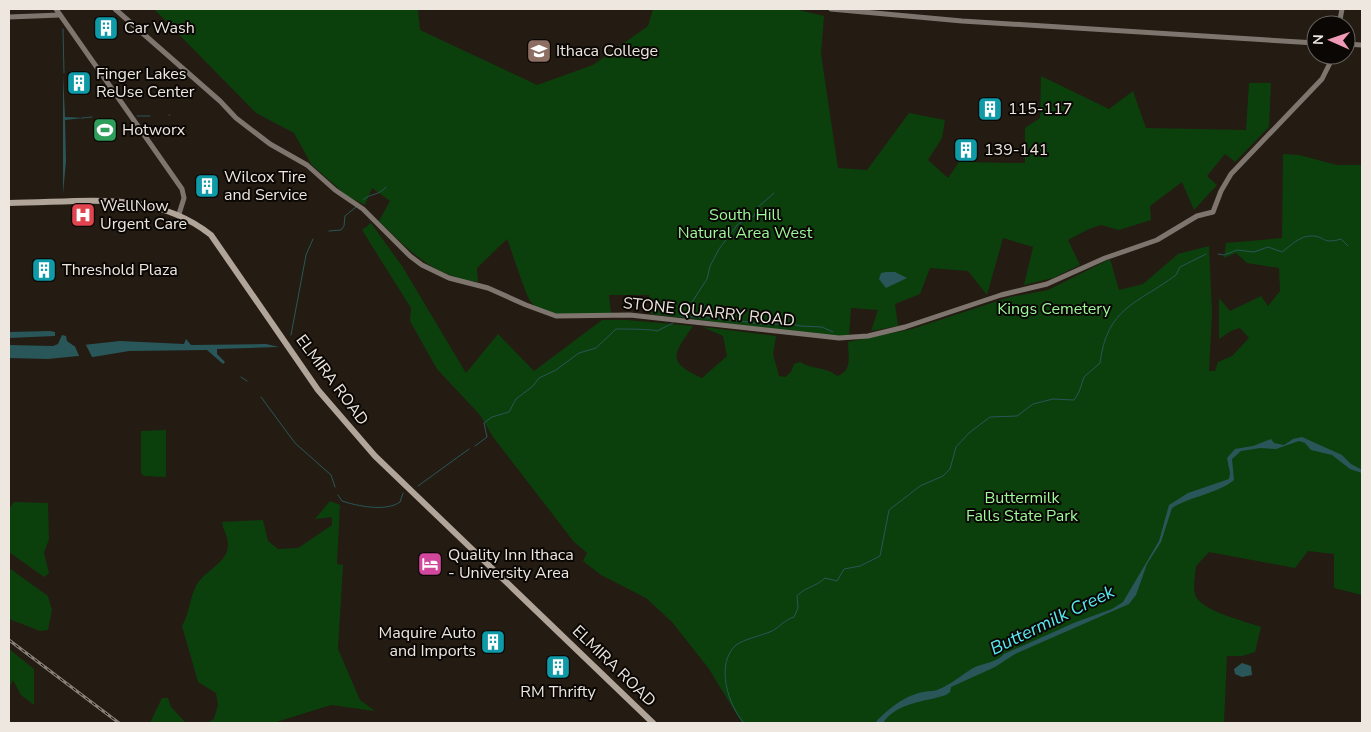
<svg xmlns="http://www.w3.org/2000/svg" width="1371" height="732" font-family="'Nunito Sans',sans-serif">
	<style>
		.green { fill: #0b400d }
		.water { fill: #295759 }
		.pier { fill: #241b12 }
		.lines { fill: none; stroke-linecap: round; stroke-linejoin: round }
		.stream { stroke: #295759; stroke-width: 1 }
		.secondary { stroke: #7e766e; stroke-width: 5 }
		.highway { stroke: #b1a599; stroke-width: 6 }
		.rail-casing { stroke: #898179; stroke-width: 3 }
		.rail { stroke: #0b0704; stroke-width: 1; stroke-dasharray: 4; stroke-linecap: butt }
		.labels { text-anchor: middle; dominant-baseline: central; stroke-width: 4; stroke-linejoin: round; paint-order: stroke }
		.poi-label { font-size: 16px; fill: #ede7e0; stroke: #0b0704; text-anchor: start }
		.park-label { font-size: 16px; fill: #9cf899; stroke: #0b0704 }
		.street-label { font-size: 16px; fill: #ede7e0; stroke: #0b0704 }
		.water-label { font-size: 18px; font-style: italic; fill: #57eaf3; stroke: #0b0704 }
	</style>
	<rect width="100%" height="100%" fill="#241b12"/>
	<g class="green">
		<path d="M154 9H418L420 30 537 85 593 65 648 26 653 9H794L824 16 821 54 838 168 867 170 909 113 945 120 942 138 928 160 948 178 959 162 1025 163V128L1040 118 1041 76 1109 109 1133 91 1146 128 1246 130 1249 83H1271L1269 127 1235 162 1225 154 1207 176 1217 185 1194 210 1182 182 1150 206 1151 220 1119 230 1101 225 1089 229 1068 240 1080 265 1053 278 1024 285 1033 247 1003 238 987 295 968 271 930 268 920 294 895 304 898 326 871 331 878 310 851 308 849 336H833L651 314 649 295H609L611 313C590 314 546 321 531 302 525 294 512 251 507 239L477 268 478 282C431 275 411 252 379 221L390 201 372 188 365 205 347 196 311 164 294 133 256 113Z"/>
		<path d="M1283 154 1299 155 1337 165H1362V595L1334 588V554L1308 551 1295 568 1209 552 1196 566C1195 574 1193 585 1195 594 1198 610 1247 622 1261 627L1255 652 1242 656H1227L1224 723H742L709 669 672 622 646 598 601 575 583 561 587 553 574 542 493 437 480 415 437 369 410 321 411 308 362 230 371 223 402 266 466 373 498 334 534 371 602 320H627L693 326C674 354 665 361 702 378L727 356 723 336 703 327 776 336 773 354 779 376 785 377 791 372 794 364 800 362C812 370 825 366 837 376 853 371 848 356 848 342L912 329 1010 297 1048 290 1110 259 1119 290 1143 284 1178 254 1209 246 1212 313 1209 371H1215L1218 362 1232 356 1249 338 1240 328 1231 331 1219 339V298L1230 311 1261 296 1268 306 1280 291 1279 268 1247 263 1236 253 1224 258 1226 243 1282 238Z"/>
		<path d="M166 430V477L144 476 141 473V431Z"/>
		<path d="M330 501 340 505 337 564 343 565 338 649 360 700 375 711 331 705 273 723H207L214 719 218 705 216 693 198 682 182 626C190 613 189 599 196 586 204 570 228 564 228 544 228 536 223 530 222 522L263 520 268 541 278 549 298 548 332 525V517L315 519Z"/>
		<path d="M14 502 48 503 49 539 44 553 49 573 44 577 9 552V509Z"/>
		<path d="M9 568 48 596 52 610 48 630 40 631 9 619Z"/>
		<path d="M9 649 34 669V705L21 695 13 680 9 688Z"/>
		<path d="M162 698H168L171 707 185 722 189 723H150Z"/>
	</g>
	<g class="water">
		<path d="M63 74 65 117 84 118 65 120 66 161 63 194Z"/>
		<path d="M886 272H895L907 278 886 288 879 279 881 273Z"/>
		<path d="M50 331 55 332V336L9 338V332Z"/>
		<path d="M62 335 66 336 67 341 74 346 120 341 184 344 186 339 191 345 266 344 279 347 217 349V354L225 362 223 364 207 350 129 351 93 357 78 356 48 359 9 358V345L53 346 58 344Z"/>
		<path d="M1302 437 1342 455 1351 464 1362 470V473L1350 469 1332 455 1311 450 1305 443 1299 441 1276 449 1260 448 1241 451 1232 459 1234 480C1217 494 1191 496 1172 508L1161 542 1147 564 1136 595 1129 604 1015 654 995 667 951 687 950 692 946 695C925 702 897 702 883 723H875C891 706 909 692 932 691 944 690 963 674 973 668 983 663 996 663 1004 654L1076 622 1112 609 1123 602 1159 541 1169 505 1188 493 1229 479 1230 473 1227 458 1235 449 1253 446 1271 439 1274 443 1284 445 1293 439Z"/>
		<path d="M1242 663 1251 666 1252 675 1242 677 1235 674 1234 669Z"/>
	</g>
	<path class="pier" d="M73 342 85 343 93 359 80 358Z"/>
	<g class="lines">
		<g class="stream">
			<path d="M63 29 64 73"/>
			<path d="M169 115H170"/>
			<path d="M137 116H150"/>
			<path d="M82 118 92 117"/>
			<path d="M363 200C370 193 379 196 386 187"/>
			<path d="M329 231 341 230 344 226 345 216 356 207"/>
			<path d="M1218 254 1224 255 1237 250 1254 252 1268 247 1282 252C1290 246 1300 236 1310 236 1325 235 1321 245 1341 239L1348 246"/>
			<path d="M680 316 693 308 692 302 707 279 710 266 719 249 738 224 754 216 757 208 774 193"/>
			<path d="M681 316 733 320 768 325 787 323 800 326 822 327 833 332"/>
			<path d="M291 335 306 255 313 239"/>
			<path d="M241 377 247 381"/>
			<path d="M261 397 295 443 331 475 335 487"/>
			<path d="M475 446 487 437 484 423 492 417 509 412 516 399 533 386 539 378 556 370 579 353 596 348 616 329C623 329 652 329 657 331L673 323"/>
			<path d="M418 486 469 449"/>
			<path d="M338 495 342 501C357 506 386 512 400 502L403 493"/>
			<path d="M744 723C728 705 715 664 736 645 744 639 761 636 772 631 780 627 784 620 794 617L798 608 797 596C805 587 816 587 825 578L837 581 844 569 860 566 880 556 889 510 920 486 943 476 950 469 956 447 969 433 990 417 1017 416 1033 404 1053 399 1074 400 1079 392 1084 377 1100 363C1107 307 1137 304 1176 275L1180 267 1206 254"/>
		</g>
		<g class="secondary">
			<path d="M56 9 182 189 184 198 179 214"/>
			<path d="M115 9 220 101 236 118 270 144 307 165 335 190 363 209 410 256 422 265 449 278 488 288 526 305 556 316 630 315 839 338 868 336 905 327 1001 295 1047 284 1105 258 1157 240 1197 216 1213 212 1221 191 1231 174 1322 79 1334 55"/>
			<path d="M831 9 962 21 1316 43"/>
			<path d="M9 17 60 15"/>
			<path d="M1339 25 1342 9"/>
			<path d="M1346 44 1362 45"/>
		</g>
		<path class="highway" d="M9 203C80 203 152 188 211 235L318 390 375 456 653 723"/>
		<defs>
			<path id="rail" d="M9 640 119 723"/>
		</defs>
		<use href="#rail" class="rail-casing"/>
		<use href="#rail" class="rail"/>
	</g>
	<defs>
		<symbol id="building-square" viewBox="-11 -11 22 22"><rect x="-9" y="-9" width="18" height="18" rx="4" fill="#0f9aa8" stroke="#0b0704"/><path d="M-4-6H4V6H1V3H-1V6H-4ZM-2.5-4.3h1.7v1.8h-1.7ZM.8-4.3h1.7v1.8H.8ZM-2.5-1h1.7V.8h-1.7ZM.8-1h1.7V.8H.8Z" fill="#fff"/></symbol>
		<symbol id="university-square" viewBox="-11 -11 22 22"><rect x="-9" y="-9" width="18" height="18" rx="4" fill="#8d6e63" stroke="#0b0704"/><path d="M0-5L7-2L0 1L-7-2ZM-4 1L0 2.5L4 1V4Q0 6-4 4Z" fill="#fff"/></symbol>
		<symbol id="stadium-square" viewBox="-11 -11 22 22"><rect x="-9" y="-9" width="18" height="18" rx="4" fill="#2e9e5b" stroke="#0b0704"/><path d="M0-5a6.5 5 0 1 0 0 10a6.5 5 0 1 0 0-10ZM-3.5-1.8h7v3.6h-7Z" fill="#fff"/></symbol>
		<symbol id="hospital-square" viewBox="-11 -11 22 22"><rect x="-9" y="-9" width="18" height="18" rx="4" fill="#e0444e" stroke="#0b0704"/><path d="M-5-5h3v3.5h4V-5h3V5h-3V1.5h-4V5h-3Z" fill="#fff"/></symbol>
		<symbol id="hotel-square" viewBox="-11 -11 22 22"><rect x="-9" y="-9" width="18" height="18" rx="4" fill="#d1479c" stroke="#0b0704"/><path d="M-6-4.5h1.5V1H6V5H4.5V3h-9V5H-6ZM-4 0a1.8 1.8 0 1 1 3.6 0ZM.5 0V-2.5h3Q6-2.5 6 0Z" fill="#fff"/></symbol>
	</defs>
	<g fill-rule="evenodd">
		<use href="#building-square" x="92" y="14" width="28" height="28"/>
		<use href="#university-square" x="525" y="37" width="28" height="28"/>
		<use href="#building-square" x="65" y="69" width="28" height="28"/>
		<use href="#building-square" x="976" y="95" width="28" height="28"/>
		<use href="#stadium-square" x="91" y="116" width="28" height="28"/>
		<use href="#building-square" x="952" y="136" width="28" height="28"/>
		<use href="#building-square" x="193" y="172" width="28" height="28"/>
		<use href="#hospital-square" x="69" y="201" width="28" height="28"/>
		<use href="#building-square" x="30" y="256" width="28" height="28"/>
		<use href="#hotel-square" x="416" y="550" width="28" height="28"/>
		<use href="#building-square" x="479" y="628" width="28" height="28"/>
		<use href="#building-square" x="544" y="653" width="28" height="28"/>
	</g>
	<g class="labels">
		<g class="poi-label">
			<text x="124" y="28">Car Wash</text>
			<text x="556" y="51">Ithaca College</text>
			<text x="96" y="74">Finger Lakes<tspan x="96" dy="18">ReUse Center</tspan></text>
			<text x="1008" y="109">115-117</text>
			<text x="122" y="130">Hotworx</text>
			<text x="984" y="150">139-141</text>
			<text x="224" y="177">Wilcox Tire<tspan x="224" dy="18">and Service</tspan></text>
			<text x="100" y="206">WellNow<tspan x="100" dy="18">Urgent Care</tspan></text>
			<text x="62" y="270">Threshold Plaza</text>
			<text x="448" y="555">Quality Inn Ithaca<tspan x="448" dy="18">- University Area</tspan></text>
			<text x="476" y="633" text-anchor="end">Maquire Auto<tspan x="476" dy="18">and Imports</tspan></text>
			<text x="558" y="692" text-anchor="middle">RM Thrifty</text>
		</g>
		<g class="park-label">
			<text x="745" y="215">South Hill<tspan x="745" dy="18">Natural Area West</tspan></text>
			<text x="1054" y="309">Kings Cemetery</text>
			<text x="1022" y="498">Buttermilk<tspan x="1022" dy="18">Falls State Park</tspan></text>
		</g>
		<g class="street-label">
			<text transform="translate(709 312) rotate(6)">STONE QUARRY ROAD</text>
			<text transform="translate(332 380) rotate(53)">ELMIRA ROAD</text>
			<text transform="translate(614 666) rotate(44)">ELMIRA ROAD</text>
		</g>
		<g class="water-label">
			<text transform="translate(1052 620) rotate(-26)">Buttermilk Creek</text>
		</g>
	</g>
	<rect width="1371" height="732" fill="none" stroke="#ede7e0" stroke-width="20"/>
	<g transform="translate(1331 40) rotate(272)"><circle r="24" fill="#0b0704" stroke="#65615c"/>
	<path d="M0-4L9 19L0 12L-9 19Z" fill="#f09ab7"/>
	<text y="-8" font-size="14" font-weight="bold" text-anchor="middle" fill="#ede7e0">N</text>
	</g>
</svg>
